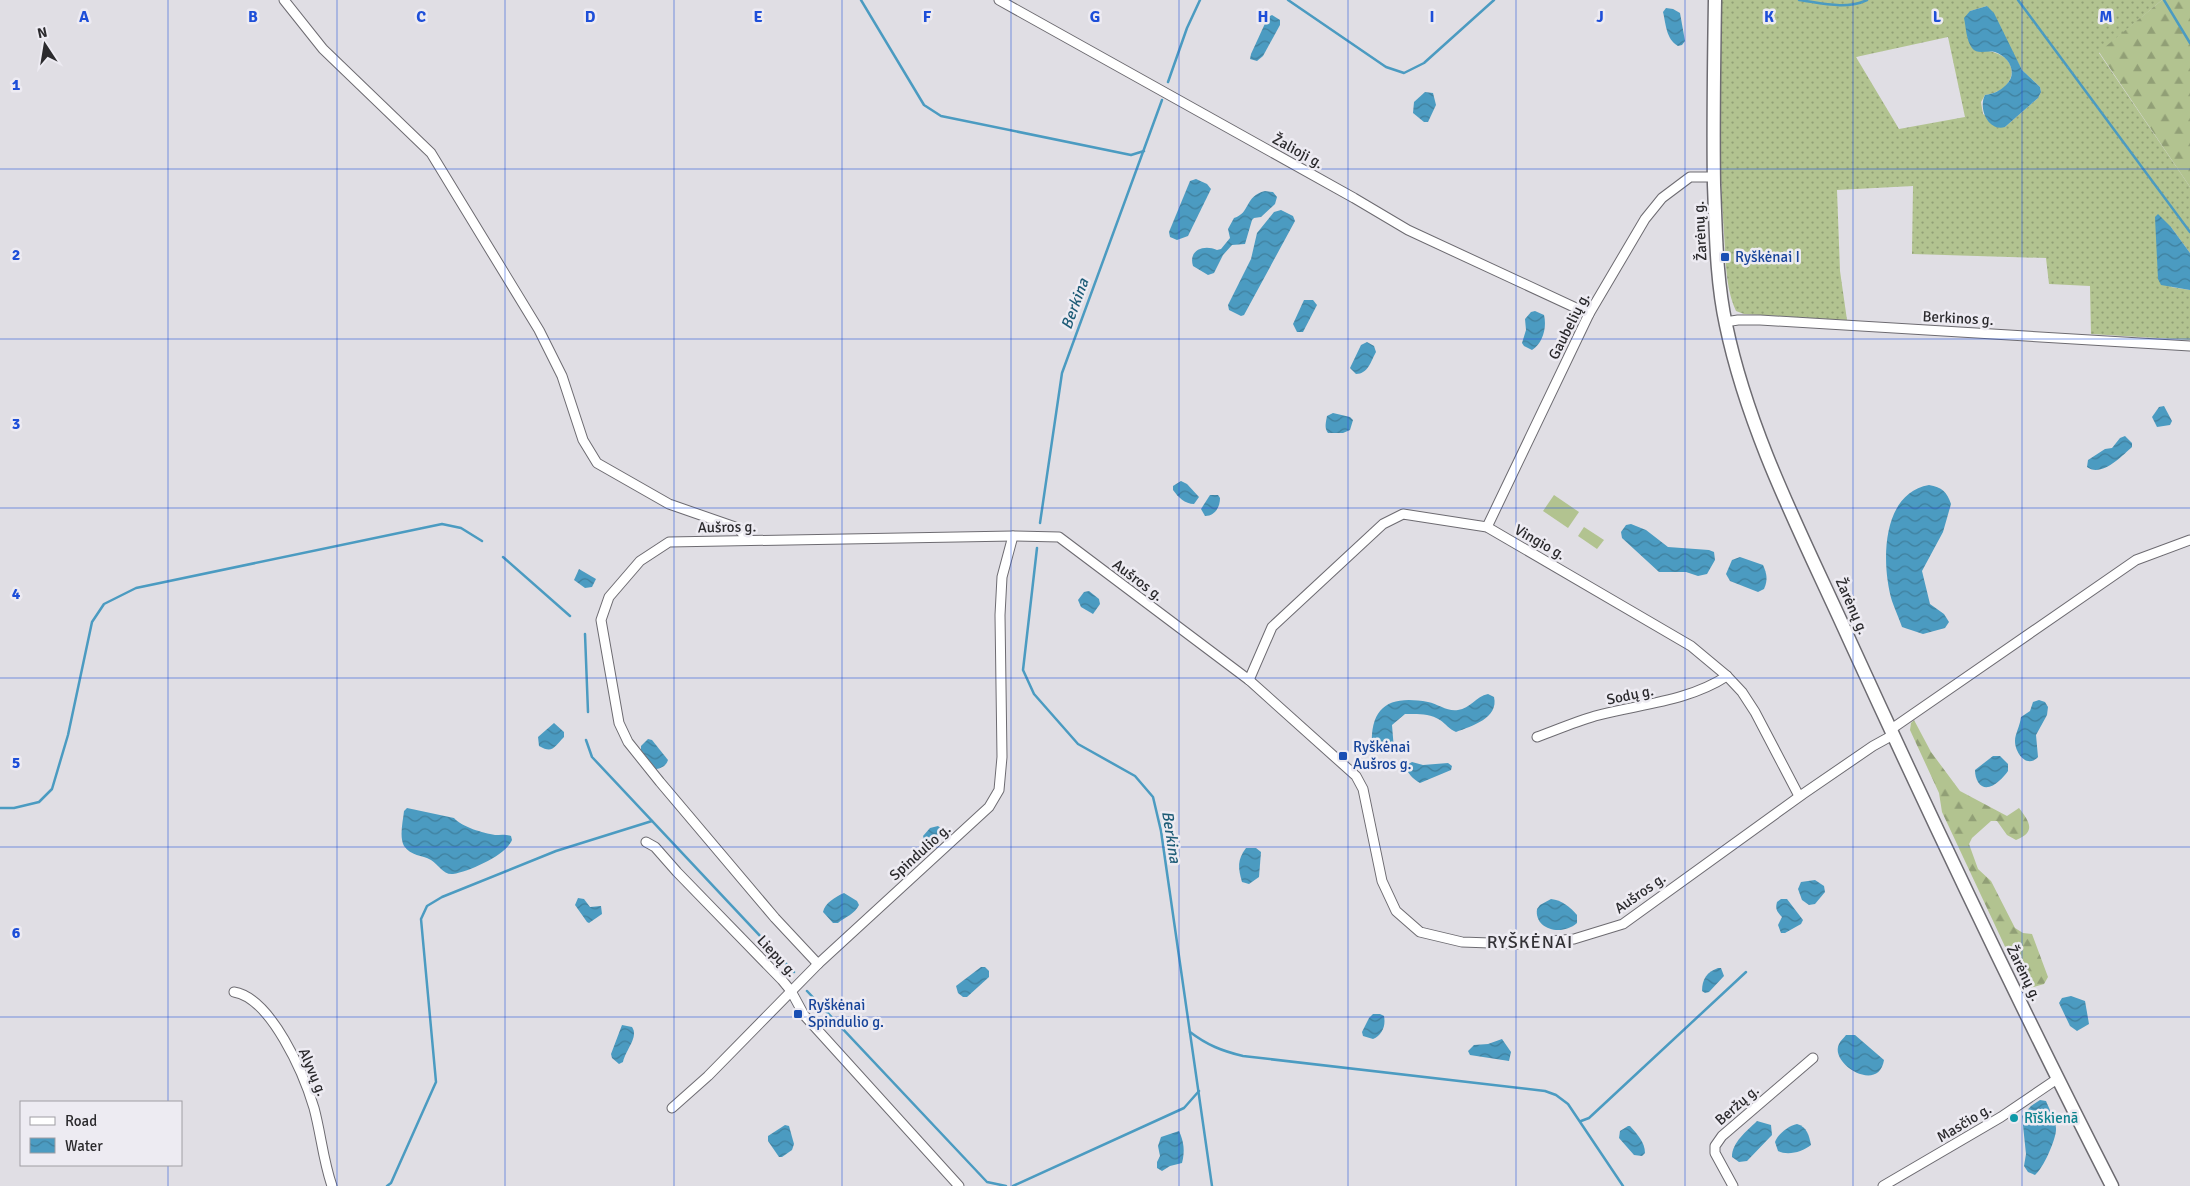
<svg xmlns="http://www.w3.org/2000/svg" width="2190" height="1186" font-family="Signika,sans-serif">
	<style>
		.grass { fill: url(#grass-dots); fill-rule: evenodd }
		.forest { fill: url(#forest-firs) }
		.garden { fill: #b2c390 }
		.water { fill: url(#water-waves) }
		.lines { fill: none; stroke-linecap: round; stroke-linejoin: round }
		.stream { stroke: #4b9bc1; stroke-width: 2.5 }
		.minor-casing { stroke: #6d6b71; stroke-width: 11 }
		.secondary-casing { stroke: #6d6b71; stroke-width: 15 }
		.minor { stroke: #fff; stroke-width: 9 }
		.secondary { stroke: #fff; stroke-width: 12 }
		.grid { fill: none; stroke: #1d4ed8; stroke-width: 1; stroke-opacity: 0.55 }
		.transit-dot { fill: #1a4fb4; stroke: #edebf2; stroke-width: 2 }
		.culture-dot { fill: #0f9aa8; stroke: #edebf2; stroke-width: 2 }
		.labels { text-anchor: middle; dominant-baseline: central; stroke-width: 5; stroke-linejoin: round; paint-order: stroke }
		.street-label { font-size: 15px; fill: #2b2a2d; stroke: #edebf2 }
		.transit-label { font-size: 15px; fill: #164399; stroke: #edebf2; text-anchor: start }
		.culture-label { font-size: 15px; fill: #0d838f; stroke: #edebf2; text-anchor: start }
		.water-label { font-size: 16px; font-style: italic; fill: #1e5c77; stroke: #edebf2 }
		.quarter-label { font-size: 18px; letter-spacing: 1px; fill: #343337; stroke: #edebf2 }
		.grid-label { font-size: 16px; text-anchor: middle; font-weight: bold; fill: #1d4ed8; stroke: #edebf2; stroke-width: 5; stroke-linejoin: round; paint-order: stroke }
	</style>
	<defs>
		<pattern id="grass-dots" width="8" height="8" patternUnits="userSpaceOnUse" patternTransform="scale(1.25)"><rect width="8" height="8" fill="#b2c390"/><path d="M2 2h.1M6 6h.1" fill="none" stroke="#919f76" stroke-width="1.8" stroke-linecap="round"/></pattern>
		<pattern id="forest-firs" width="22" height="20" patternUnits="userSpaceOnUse" patternTransform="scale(1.25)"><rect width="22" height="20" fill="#b2c390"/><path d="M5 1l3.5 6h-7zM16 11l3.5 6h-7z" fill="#919f76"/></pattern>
		<pattern id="water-waves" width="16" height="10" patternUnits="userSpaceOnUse" patternTransform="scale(1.25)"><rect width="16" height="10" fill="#4b9bc1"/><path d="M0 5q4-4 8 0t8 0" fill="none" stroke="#3f7f9d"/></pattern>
	</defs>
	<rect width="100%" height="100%" fill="#e0dee4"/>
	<path class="grass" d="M1721 0H2162L2099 53 2190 187V253L2171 227V287L2190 290V340L2091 334 2090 286 2049 284 2046 258 1912 254 1913 186 1837 190 1840 271 1847 320 1744 314 1736 311C1725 287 1726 259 1724 233 1718 155 1720 78 1721 0ZM1987 6 2022 70 2040 87 2041 92 2038 98 2005 127 1983 114 1981 102 1985 95C2018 91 2022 56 1988 51L1970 11ZM1948 37 1965 117 1899 129 1856 57Z"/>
	<g class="forest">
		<path d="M2162 0H2190V187L2099 52Z"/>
		<path d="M1914 720 1931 752 1960 791 2007 816 2019 808C2029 821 2037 832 2016 840L2007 835 1997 821H1991L1972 838 1969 844 1978 869 1991 881 2015 928 2023 933 2032 934 2048 977 2044 984 2030 988 2023 985 1942 812 1939 793 1910 730 1911 723Z"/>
	</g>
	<g class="garden">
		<path d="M1554 495 1579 512 1568 528 1543 511Z"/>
		<path d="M1584 527 1604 540 1597 549 1578 536Z"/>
	</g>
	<g class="water">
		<path d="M1987 6 1994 13 2022 70 2040 87 2041 92 2038 98 2005 127C1988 132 1978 108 1985 95 1993 94 2000 91 2006 85 2018 74 2010 57 1995 52 1987 50 1977 55 1972 48 1966 40 1966 27 1964 18L1970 11Z"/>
		<path d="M1666 8 1673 9 1680 13 1685 41 1682 45 1678 46C1666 39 1666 24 1663 12Z"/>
		<path d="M1272 15 1280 20V25L1263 56 1257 61 1250 59 1251 54 1268 17Z"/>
		<path d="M1425 92 1433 93 1436 105 1428 122H1424L1413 113 1414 102Z"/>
		<path d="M1196 179 1207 184 1211 189 1188 236 1177 240 1170 237 1169 232 1190 181Z"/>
		<path d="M1265 191 1273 192 1277 197 1275 204 1261 217 1254 218 1252 220 1245 244 1232 245 1223 255 1214 273 1208 275 1193 266C1188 250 1204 244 1217 250L1221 249 1230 238 1228 229 1234 218C1251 213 1244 196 1265 191Z"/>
		<path d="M1281 210 1293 216 1295 221 1244 315 1241 316 1229 310 1228 305 1251 259 1257 233 1274 212Z"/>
		<path d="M2158 214 2171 227 2190 253V290L2161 285 2158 279 2155 217Z"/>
		<path d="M1304 300H1313L1317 305 1303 332H1297L1293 324Z"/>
		<path d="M1535 311 1544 315C1547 327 1543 343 1532 350L1524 346 1522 343 1526 330 1525 319 1531 312Z"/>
		<path d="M1367 342 1374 346 1376 352C1371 361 1368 374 1356 374L1350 368 1361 345Z"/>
		<path d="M2164 406 2172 421 2170 425 2157 427 2152 417 2159 407Z"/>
		<path d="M1333 413 1350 417 1353 420 1350 430 1343 433H1328C1324 428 1326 422 1327 416Z"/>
		<path d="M2125 436 2132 443V447C2122 456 2101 478 2087 467L2088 460 2105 449 2112 448 2120 438Z"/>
		<path d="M1181 481 1187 484 1199 497 1194 504C1185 504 1178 497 1173 490V486Z"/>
		<path d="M1929 485C1942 487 1947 492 1951 504L1943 532 1922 571 1930 604 1944 614 1949 622 1945 628 1923 634 1902 627C1899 618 1895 610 1892 601 1881 564 1881 493 1929 485Z"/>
		<path d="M1210 495H1218L1220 498C1220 507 1215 516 1205 516L1201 509Z"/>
		<path d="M1631 524 1646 530 1668 547 1709 550 1714 552 1715 560 1707 574 1698 576 1686 572H1659L1622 538 1621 532 1626 525Z"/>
		<path d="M1740 557 1763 565C1767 574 1768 580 1764 589L1758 592 1730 581 1726 574 1732 560Z"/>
		<path d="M579 569 596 579 592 587 585 588 574 580Z"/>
		<path d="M1089 591 1099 599 1100 604 1093 614 1081 607 1078 600 1084 592Z"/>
		<path d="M1488 694 1494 697C1499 718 1472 726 1456 732 1449 729 1446 724 1440 720 1429 713 1418 714 1405 714L1392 725 1394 750 1387 754 1378 752 1372 746C1370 706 1390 695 1428 702 1438 704 1448 712 1458 710 1470 709 1476 696 1488 694Z"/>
		<path d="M2039 700 2045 702 2048 707 2047 715 2036 735 2038 757C2027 769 2015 753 2015 741 2015 734 2020 726 2021 717L2030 711 2033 702Z"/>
		<path d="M554 723 564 732V737C554 747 553 754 539 746L538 737Z"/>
		<path d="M648 739 652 740 668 760C666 766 662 768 656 769L641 750V746Z"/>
		<path d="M1993 756H2000L2008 764V771C2003 778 1987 796 1978 782 1976 778 1975 775 1975 770Z"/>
		<path d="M1412 762 1423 765 1448 763 1452 766 1451 770 1420 783C1413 779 1408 774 1405 766Z"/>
		<path d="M407 808 454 818C462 827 483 833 495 835 500 835 505 834 511 836L512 840C506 855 470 871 453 874 443 875 439 865 431 860 422 855 411 856 404 846 399 837 403 821 404 811Z"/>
		<path d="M938 826 943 830V834L932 846C926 845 925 842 923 836L930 828Z"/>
		<path d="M1246 848H1256L1261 852 1259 877 1249 884 1242 882C1238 868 1237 860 1246 848Z"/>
		<path d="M1815 880 1824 886 1825 892 1815 904 1809 905 1802 900 1798 889 1801 882Z"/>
		<path d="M844 893 857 901 859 905C855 914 845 917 838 923H833L823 912C825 903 835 897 844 893Z"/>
		<path d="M578 898 584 899 590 907 601 906 602 914 589 923 587 922 575 905Z"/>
		<path d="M1551 899C1562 900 1570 907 1577 915V923C1561 937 1534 929 1537 909L1540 905Z"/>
		<path d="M1781 899H1787L1803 920 1801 924 1785 933H1781L1778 925 1782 917C1777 911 1775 910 1777 902Z"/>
		<path d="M981 967H985L989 971V977L967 997H963L958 993 956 986Z"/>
		<path d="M1718 968H1721L1724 976 1709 992 1705 993 1702 991C1702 979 1707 972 1718 968Z"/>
		<path d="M2071 996 2085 1001 2089 1024 2077 1031 2070 1026 2059 1003 2062 998Z"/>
		<path d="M1373 1014H1380L1384 1016C1386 1026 1382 1035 1373 1039L1363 1036 1362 1032 1369 1018Z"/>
		<path d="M622 1025 632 1027C639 1037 626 1049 623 1062L619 1064 612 1058 611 1054Z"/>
		<path d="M1846 1035H1855L1884 1060C1879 1094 1829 1064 1839 1044 1840 1041 1844 1038 1846 1035Z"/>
		<path d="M1502 1039 1511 1052 1509 1061 1470 1055 1468 1051 1474 1045 1488 1044Z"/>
		<path d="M2040 1100 2046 1101C2049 1109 2055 1119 2056 1128 2057 1138 2043 1169 2035 1175L2028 1172 2024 1166 2026 1154 2022 1116 2031 1106Z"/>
		<path d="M1757 1121 1771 1125 1772 1135 1747 1161 1739 1162 1732 1157C1732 1142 1747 1131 1757 1121Z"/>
		<path d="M1797 1124C1807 1127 1809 1135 1811 1145 1802 1152 1788 1156 1778 1151L1775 1142C1778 1134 1788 1126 1797 1124Z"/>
		<path d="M785 1125 789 1126 794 1144 792 1150 782 1157H779L768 1141V1136Z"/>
		<path d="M1628 1126H1630C1637 1134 1645 1142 1645 1153L1642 1156 1634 1155 1619 1138 1620 1131Z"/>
		<path d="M1179 1131C1184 1142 1185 1151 1182 1163L1170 1166 1162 1171 1157 1168V1162L1160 1156 1158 1146 1161 1137Z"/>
	</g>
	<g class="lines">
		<g class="stream">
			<path d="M861 0 924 105 941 116 1131 155 1144 151"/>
			<path d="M1288 0 1386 67 1404 73 1424 63 1494 0"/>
			<path d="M1799 0C1821 3 1846 10 1867 0"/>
			<path d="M2018 0 2190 232"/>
			<path d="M2164 0 2190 43"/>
			<path d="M1168 82 1187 28 1200 0"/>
			<path d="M1040 523 1062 373 1162 100"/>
			<path d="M1037 548 1023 670 1034 694 1078 744 1135 776 1153 797 1161 831 1212 1186"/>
			<path d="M503 557 570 616"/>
			<path d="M585 634 588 712"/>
			<path d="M586 740 592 757 794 972"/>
			<path d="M0 808H14L39 802 52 789 68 735 92 622 104 604 136 588 442 524 461 528 482 541"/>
			<path d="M807 991 987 1182 1006 1186"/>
			<path d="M1190 1032C1207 1045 1222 1051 1243 1056L1545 1091 1556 1095 1568 1104 1623 1186"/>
			<path d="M1581 1121 1589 1118 1746 972"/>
			<path d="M387 1186 391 1183 436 1082 421 919 427 906 442 897 556 851 652 821"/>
			<path d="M1013 1186 1184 1108 1199 1091"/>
		</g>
		<defs>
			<g id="minor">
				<path d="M284 0 323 49 431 153 539 330 562 376 583 440 597 463 669 504 738 528 748 540"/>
				<path d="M999 0 1354 198 1408 230 1589 314"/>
				<path d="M1725 322 1738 320H1760L2190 346"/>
				<path d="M1487 527 1589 314 1645 219 1662 198 1690 177H1714"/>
				<path d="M1249 680 1272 627 1383 524 1403 514 1487 527 1691 646 1727 676 1742 692 1755 712 1799 796"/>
				<path d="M1890 730 2136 560 2190 540"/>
				<path d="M1537 737C1556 730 1575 722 1595 716 1639 704 1687 702 1727 676"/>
				<path d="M646 842 655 847 677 872 782 980 791 991 804 1015 959 1186"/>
				<path d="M818 964 775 918 660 782 628 742 619 723 601 620 609 597 640 561 669 542 1013 536 1059 537 1249 680 1356 776 1363 789 1382 881 1396 911 1420 932 1462 942 1518 944 1574 939 1623 924 1803 794 1873 746 1893 735"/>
				<path d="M234 992C271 998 304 1074 314 1108 321 1134 323 1160 332 1186"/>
				<path d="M672 1108 708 1076 818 964 989 807 999 790 1002 757 1000 615 1002 577 1013 536"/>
				<path d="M1733 1186 1715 1153V1146L1722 1136 1813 1058"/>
				<path d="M1883 1186 2001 1117 2057 1079"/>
			</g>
			<path id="secondary" d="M1715 0C1714 62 1713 123 1714 185 1716 232 1716 279 1726 325 1749 435 1803 537 1849 639 1933 823 2020 1006 2112 1186"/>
		</defs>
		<use href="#minor" class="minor-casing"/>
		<use href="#secondary" class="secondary-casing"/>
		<use href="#minor" class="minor"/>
		<use href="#secondary" class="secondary"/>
	</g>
	<path class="grid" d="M168 0V1102M337 0V1186M505 0V1186M674 0V1186M842 0V1186M1011 0V1186M1179 0V1186M1348 0V1186M1516 0V1186M1685 0V1186M1853 0V1186M2022 0V1186M0 169H2190M0 339H2190M0 508H2190M0 678H2190M0 847H2190M0 1017H2190M168 1165V1186"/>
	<g class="transit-dot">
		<rect x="1720" y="252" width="10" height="10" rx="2.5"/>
		<rect x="1338" y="751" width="10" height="10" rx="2.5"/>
		<rect x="793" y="1009" width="10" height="10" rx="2.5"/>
	</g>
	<circle class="culture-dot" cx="2014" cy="1118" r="5"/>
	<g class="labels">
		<g class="street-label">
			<text transform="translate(1298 151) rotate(29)">Žalioji g.</text>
			<text transform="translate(1700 231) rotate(-93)">Žarėnų g.</text>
			<text transform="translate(1958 318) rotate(3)">Berkinos g.</text>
			<text transform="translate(1569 326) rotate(-63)">Gaubelių g.</text>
			<text transform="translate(727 527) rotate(-1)">Aušros g.</text>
			<text transform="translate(1540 542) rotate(30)">Vingio g.</text>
			<text transform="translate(1138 580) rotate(37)">Aušros g.</text>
			<text transform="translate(1852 606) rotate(66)">Žarėnų g.</text>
			<text transform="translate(1630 695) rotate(-12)">Sodų g.</text>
			<text transform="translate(920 852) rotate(-42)">Spindulio g.</text>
			<text transform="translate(1640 893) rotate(-35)">Aušros g.</text>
			<text transform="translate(777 956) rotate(47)">Liepų g.</text>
			<text transform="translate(2024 973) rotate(64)">Žarėnų g.</text>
			<text transform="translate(313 1072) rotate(67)">Alyvų g.</text>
			<text transform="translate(1737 1105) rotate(-41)">Beržų g.</text>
			<text transform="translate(1964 1123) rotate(-31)">Masčio g.</text>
		</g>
		<g class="transit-label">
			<text x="1735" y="257">Ryškėnai I</text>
			<text x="1353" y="747">Ryškėnai<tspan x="1353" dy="17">Aušros g.</tspan></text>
			<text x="808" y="1005">Ryškėnai<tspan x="808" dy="17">Spindulio g.</tspan></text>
		</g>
		<g class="culture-label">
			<text x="2024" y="1118">Rīškienā</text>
		</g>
		<g class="water-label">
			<text transform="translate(1075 304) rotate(-70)">Berkina</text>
			<text transform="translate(1171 837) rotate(81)">Berkina</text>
		</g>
		<g class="quarter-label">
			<text x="1530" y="942">RYŠKĖNAI</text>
		</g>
	</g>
	<g class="grid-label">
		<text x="84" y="22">A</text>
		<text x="253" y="22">B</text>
		<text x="421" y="22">C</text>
		<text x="590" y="22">D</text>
		<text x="758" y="22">E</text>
		<text x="927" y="22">F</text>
		<text x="1095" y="22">G</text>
		<text x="1263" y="22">H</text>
		<text x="1432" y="22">I</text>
		<text x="1600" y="22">J</text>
		<text x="1769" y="22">K</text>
		<text x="1937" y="22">L</text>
		<text x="2106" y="22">M</text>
		<text x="16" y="90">1</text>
		<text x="16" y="260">2</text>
		<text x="16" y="429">3</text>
		<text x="16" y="599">4</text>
		<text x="16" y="768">5</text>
		<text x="16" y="938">6</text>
	</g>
	<rect x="20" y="1101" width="162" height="65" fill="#edebf2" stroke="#9f9ea3"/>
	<rect x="30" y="1117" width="25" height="8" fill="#ffffff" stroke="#9f9ea3"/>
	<text x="65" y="1126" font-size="15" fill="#2b2a2d">Road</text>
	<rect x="30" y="1138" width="25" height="15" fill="url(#water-waves)" stroke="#9f9ea3"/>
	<text x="65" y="1151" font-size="15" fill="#2b2a2d">Water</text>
	<g transform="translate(45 45) rotate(348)" stroke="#edebf2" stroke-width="4" paint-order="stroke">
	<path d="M0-4L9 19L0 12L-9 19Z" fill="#2b2a2d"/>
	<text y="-8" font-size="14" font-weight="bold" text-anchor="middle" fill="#2b2a2d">N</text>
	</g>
</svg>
